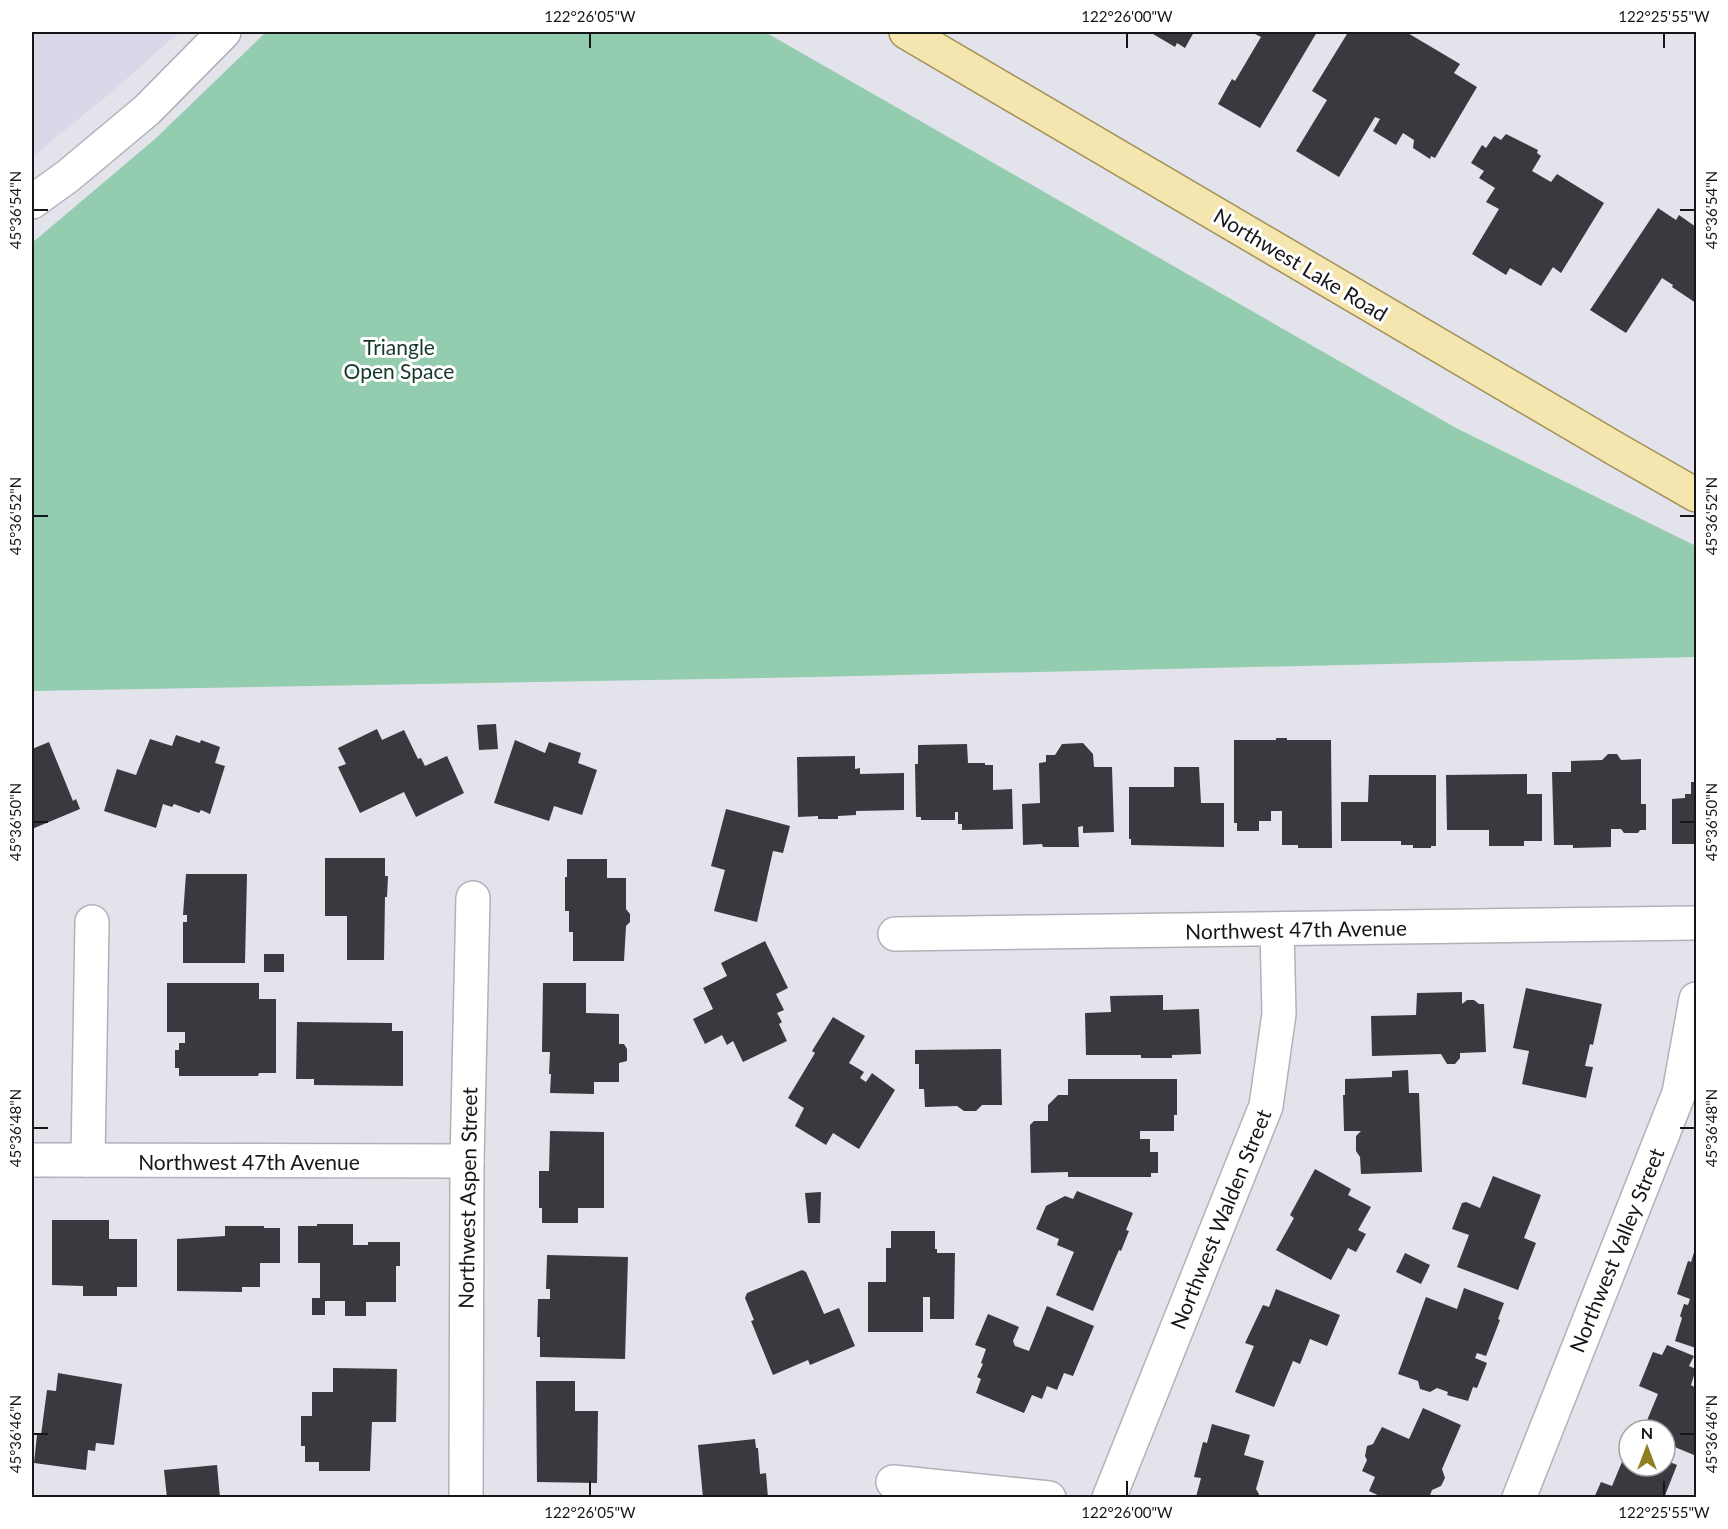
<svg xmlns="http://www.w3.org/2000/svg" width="1728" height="1529" font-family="Lato,sans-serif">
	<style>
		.built { fill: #d8d8e8 }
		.green { fill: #93ccaf }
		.building { fill: #39393f }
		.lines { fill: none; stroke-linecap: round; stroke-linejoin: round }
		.minor-casing { stroke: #b1b1b9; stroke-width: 36 }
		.major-casing { stroke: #a29157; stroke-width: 36 }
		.minor { stroke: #fff; stroke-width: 33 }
		.major { stroke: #f5e5ae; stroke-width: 33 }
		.ticks { fill: none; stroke: #161619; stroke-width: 2 }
		.labels { text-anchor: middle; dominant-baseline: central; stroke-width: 6; stroke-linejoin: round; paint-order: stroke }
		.street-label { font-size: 21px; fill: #161619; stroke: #fff }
		.park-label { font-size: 21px; fill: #173829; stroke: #fff }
		.neatline { fill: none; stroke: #161619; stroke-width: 2 }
		.ticks-label { font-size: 15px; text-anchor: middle; fill: #161619 }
	</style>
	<rect width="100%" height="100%" fill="#e3e3ec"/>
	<path class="built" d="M32 32H179L114 90 32 157Z"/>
	<path class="green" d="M266 32H765L1456 428 1696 546V657L813 677 32 691V243L155 139Z"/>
	<g class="building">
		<path d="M1155 32H1194L1185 48 1177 43 1175 47 1153 34Z"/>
		<path d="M1251 32H1317L1260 128 1218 104 1232 79 1235 81 1261 37Z"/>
		<path d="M1355 32H1406L1460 64 1454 73 1477 87 1435 158 1431 156 1430 159 1413 148 1414 140 1403 133 1396 145 1373 131 1380 119 1375 117 1339 177 1296 151 1327 100 1312 91 1347 34Z"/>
		<path d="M1506 134 1538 150 1537 153 1541 156 1532 171 1551 182 1557 174 1604 203 1561 273 1553 267 1541 286 1510 268 1506 275 1472 254 1499 209 1486 202 1495 188 1479 178 1484 171 1471 163 1482 145 1486 148 1494 136 1501 140Z"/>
		<path d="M1658 208 1676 220 1679 215 1696 227V303L1672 287 1673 285 1662 278 1626 333 1590 310Z"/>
		<path d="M496 724 498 749 479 750 477 725Z"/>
		<path d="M377 729 382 740 404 730 418 759 421 758 425 766 447 756 464 793 416 817 404 792 360 813 338 767 346 764 338 748Z"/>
		<path d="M176 735 200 743 201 740 220 747 215 763 225 766 210 814 201 810 199 813 174 804 172 807 163 804 156 828 104 811 117 769 136 775 150 739 172 746Z"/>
		<path d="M1276 738H1287V740H1331L1332 848H1298V845H1282V811H1271V821H1259V831H1237V823H1234V740H1276Z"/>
		<path d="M515 740 545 753 549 742 581 753 578 763 597 770 582 815 554 806 549 821 494 803Z"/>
		<path d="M49 742 73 801 76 799 80 809 32 829V749Z"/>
		<path d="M1083 743 1093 754 1094 767H1112L1114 832 1083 833V826L1078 827 1079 847H1043L1042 844 1023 845 1022 804 1040 803 1039 763 1046 762V755H1055L1062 744Z"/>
		<path d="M967 744 968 763H985V765H993V790L1012 789 1013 829 962 830V824H958V812H955V820H921V817H916L915 764H918V745Z"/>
		<path d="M1608 754H1617L1621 760 1641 759V804H1646V830H1640L1638 833H1624L1621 829H1611V847L1573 848V845H1554L1552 772H1571V761L1602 760Z"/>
		<path d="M855 756V769L860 768V774L904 773V810L856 811V815L838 816V819H818V816L798 817 797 757Z"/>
		<path d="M1174 767H1199L1201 803H1224V847L1131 845V839H1129V787H1174Z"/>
		<path d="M1527 774V794H1542V841H1524V846H1489V830H1447L1446 775Z"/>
		<path d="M1369 775H1436V846H1431V848H1413V845H1401V841H1341V802H1368Z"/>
		<path d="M1691 782H1696V844H1672V799L1685 798V794H1691Z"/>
		<path d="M726 809 790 826 783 853 773 851 757 922 714 911 725 870 711 866Z"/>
		<path d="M325 858H385V876H388L387 897H385L384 960H347V916H325Z"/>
		<path d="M567 859H607V878H626V909L630 914V922L626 926 624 961H573V932H569V911H565V877H567Z"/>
		<path d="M186 874H247L245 963H183V922H187V915H183Z"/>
		<path d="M765 941 788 988 776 994 784 1010 777 1013 782 1022 779 1024 787 1041 743 1062 733 1041 727 1045 722 1035 705 1044 693 1019 713 1009 703 988 727 976 721 963Z"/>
		<rect x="264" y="954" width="20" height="18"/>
		<path d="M167 983H259V999H276V1073H259L258 1076H179V1068H175V1050H179V1043H185V1032H167Z"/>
		<path d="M543 983H586V1013L619 1014V1044H624L627 1049V1061L619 1063V1082H594V1094L550 1093 551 1074H549L550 1052H542Z"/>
		<path d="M1526 988 1602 1004 1593 1045 1590 1044 1585 1066 1593 1067 1586 1098 1522 1084 1529 1051 1513 1048Z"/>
		<path d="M1462 992V1004L1467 1000H1474L1479 1004H1484L1486 1052 1460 1053V1058L1455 1064H1447L1441 1054 1372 1056 1371 1016 1416 1015 1417 993Z"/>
		<path d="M1163 995V1010L1199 1009 1201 1054 1172 1055V1058H1141V1055H1086L1085 1013 1111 1012 1110 996Z"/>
		<path d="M833 1017 865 1036 849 1063 864 1072 860 1078 866 1082 872 1073 895 1090 859 1149 833 1133 826 1145 795 1126 804 1108 788 1098 815 1053 812 1051Z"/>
		<path d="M297 1022 392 1023V1031H403V1086L314 1085V1079H296Z"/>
		<path d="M1001 1049 1002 1105H982L976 1111H964L957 1106 925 1107 924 1089H919V1064H915V1050Z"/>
		<path d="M1408 1070 1409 1093H1419L1422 1172 1361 1174 1360 1157 1356 1151V1136L1361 1131H1344L1343 1095H1345V1079L1392 1077V1071Z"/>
		<path d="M1068 1079H1177V1115H1174V1131H1140V1139H1150V1152H1158V1173H1151V1177H1068V1172L1031 1173 1030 1125 1034 1121H1048V1105L1058 1095H1068Z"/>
		<path d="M550 1131 604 1132V1208H578V1223H542V1208H539V1171H549Z"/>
		<path d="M1315 1169 1351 1189 1348 1195 1371 1207 1358 1230 1366 1234 1356 1252 1348 1248 1331 1280 1276 1250 1294 1218 1290 1215Z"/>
		<path d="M1493 1176 1541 1195 1524 1238 1536 1243 1518 1290 1457 1267 1469 1235 1452 1229 1462 1203 1466 1202 1480 1208Z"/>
		<path d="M1077 1191 1133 1213 1126 1230 1129 1231 1121 1251 1119 1250 1112 1266 1093 1311 1056 1295 1074 1252 1057 1245 1059 1239 1036 1229 1046 1206 1065 1196 1073 1199Z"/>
		<path d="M821 1192 820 1223H808L805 1193Z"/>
		<path d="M52 1220H109V1239H137V1287H117V1296H83V1286L52 1285Z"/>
		<path d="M317 1224H353V1245H368V1242H400V1266H396V1302H366V1316H345V1301H325V1315H312V1298H320V1263H298V1226H317Z"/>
		<path d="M225 1226H264V1228H280V1263H260V1287H242V1292L177 1291V1239L225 1236Z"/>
		<path d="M891 1231H935V1249H937V1253H955L954 1319H930V1297H923V1332H868V1282H886V1248H891Z"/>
		<path d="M1696 1246V1348L1675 1341 1682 1318 1680 1316 1684 1304 1688 1305 1690 1299 1677 1294 1688 1261 1691 1262Z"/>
		<path d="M1405 1253 1430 1265 1421 1284 1396 1272Z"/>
		<path d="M547 1255 628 1257 625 1359 540 1357V1337H537L538 1299H550V1289H546Z"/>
		<path d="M802 1270 806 1272 824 1314 839 1308 855 1346 810 1365 808 1360 773 1375 751 1321 754 1320 745 1298 747 1293Z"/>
		<path d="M1464 1288 1504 1303 1498 1319 1500 1320 1486 1356 1477 1353 1475 1358 1487 1363 1477 1388 1473 1387 1468 1401 1447 1395 1448 1392 1437 1388 1430 1392 1420 1389 1418 1381 1398 1374 1426 1297 1457 1309Z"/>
		<path d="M1276 1289 1340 1315 1327 1346 1310 1339 1300 1364 1293 1361 1274 1407 1235 1392 1254 1346 1245 1343 1263 1305 1269 1307Z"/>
		<path d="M1047 1306 1094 1326 1073 1376 1064 1373 1057 1390 1047 1386 1042 1399 1032 1395 1024 1413 976 1393 981 1379 977 1377 983 1364 981 1363 986 1349 975 1345 988 1314 1019 1327 1013 1341 1015 1346 1029 1351Z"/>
		<path d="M1667 1345 1694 1356 1689 1366 1696 1369 1691 1385 1696 1388V1448L1694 1455 1665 1443V1430H1643L1658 1394 1639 1386 1653 1352 1662 1355Z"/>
		<path d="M333 1368 397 1369 396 1422H372L370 1471H319V1462H305V1446H301V1416H312V1392H333Z"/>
		<path d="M58 1373 122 1384 114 1445 96 1443 95 1451 88 1450 86 1470 34 1463 37 1435H41L47 1390 56 1391Z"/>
		<path d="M536 1381H575V1411H598L597 1483 537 1482Z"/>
		<path d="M1423 1408 1461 1425 1442 1469 1445 1478 1441 1486 1432 1490 1429 1498H1384L1369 1491 1375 1477 1362 1471 1367 1460 1365 1456 1367 1446 1373 1444 1382 1427 1409 1439Z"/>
		<path d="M1212 1424 1250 1435 1244 1455 1264 1461 1256 1489 1259 1494 1258 1498 1196 1497 1201 1478 1194 1477 1203 1442 1207 1443Z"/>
		<path d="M755 1439 756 1448H758L760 1474 766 1473 768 1498H703L698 1445Z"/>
		<path d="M1629 1445V1466H1665V1460L1677 1465 1664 1498H1594L1601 1482 1612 1486Z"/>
		<path d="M217 1465 220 1498H167L164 1470Z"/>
	</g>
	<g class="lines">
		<defs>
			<g id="minor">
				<path d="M32 202 68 176 147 110 224 32"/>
				<path d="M895 934 1696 923"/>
				<path d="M32 1160 467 1161"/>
				<path d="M88 1160 92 922"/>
				<path d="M893 1482 1049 1498"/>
				<path d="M466 1498 467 1161 473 898"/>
				<path d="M1109 1498 1266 1106 1279 1014 1277 929"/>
				<path d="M1519 1498 1679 1093 1696 999"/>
			</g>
			<path id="major" d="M906 32 1614 448 1696 495"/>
		</defs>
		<use href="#minor" class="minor-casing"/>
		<use href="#major" class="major-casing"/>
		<use href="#minor" class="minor"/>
		<use href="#major" class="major"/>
	</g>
	<path class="ticks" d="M590 33V48M1127 33V48M1664 33V48M33 210H48M1680 210H1695M33 516H48M1680 516H1695M33 822H48M1680 822H1695M33 1128H48M1680 1128H1695M33 1434H48M1680 1434H1695M590 1481V1496M1127 1481V1496M1664 1481V1496"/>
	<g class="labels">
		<g class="street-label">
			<text transform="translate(1301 264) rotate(31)">Northwest Lake Road</text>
			<text transform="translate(1296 929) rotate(-1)">Northwest 47th Avenue</text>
			<text x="249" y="1161">Northwest 47th Avenue</text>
			<text transform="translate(467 1198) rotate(-89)">Northwest Aspen Street</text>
			<text transform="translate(1220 1219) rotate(-68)">Northwest Walden Street</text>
			<text transform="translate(1616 1250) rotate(-68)">Northwest Valley Street</text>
		</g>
		<g class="park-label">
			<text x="399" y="346">Triangle<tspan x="399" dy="24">Open Space</tspan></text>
		</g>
	</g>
	<rect width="1728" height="1529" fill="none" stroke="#ffffff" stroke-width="66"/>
	<g transform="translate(1647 1448)"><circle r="28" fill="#ffffff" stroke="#a2a2a3" stroke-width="1.5"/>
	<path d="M0-4.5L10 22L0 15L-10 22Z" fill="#907e25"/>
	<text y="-9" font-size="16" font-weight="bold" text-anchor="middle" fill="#161619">N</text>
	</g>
	<rect x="33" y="33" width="1662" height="1463" class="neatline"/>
	<g class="ticks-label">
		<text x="590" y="22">122°26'05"W</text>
		<text x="1127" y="22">122°26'00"W</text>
		<text x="1664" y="22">122°25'55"W</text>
		<text transform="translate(16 210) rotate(-90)" y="5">45°36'54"N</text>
		<text transform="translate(1712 210) rotate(-90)" y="5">45°36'54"N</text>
		<text transform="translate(16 516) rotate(-90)" y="5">45°36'52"N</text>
		<text transform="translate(1712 516) rotate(-90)" y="5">45°36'52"N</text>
		<text transform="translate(16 822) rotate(-90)" y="5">45°36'50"N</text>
		<text transform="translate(1712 822) rotate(-90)" y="5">45°36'50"N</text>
		<text transform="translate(16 1128) rotate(-90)" y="5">45°36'48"N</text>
		<text transform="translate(1712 1128) rotate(-90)" y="5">45°36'48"N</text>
		<text transform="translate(16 1434) rotate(-90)" y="5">45°36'46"N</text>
		<text transform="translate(1712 1434) rotate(-90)" y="5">45°36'46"N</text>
		<text x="590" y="1518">122°26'05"W</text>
		<text x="1127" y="1518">122°26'00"W</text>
		<text x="1664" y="1518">122°25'55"W</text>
	</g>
</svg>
